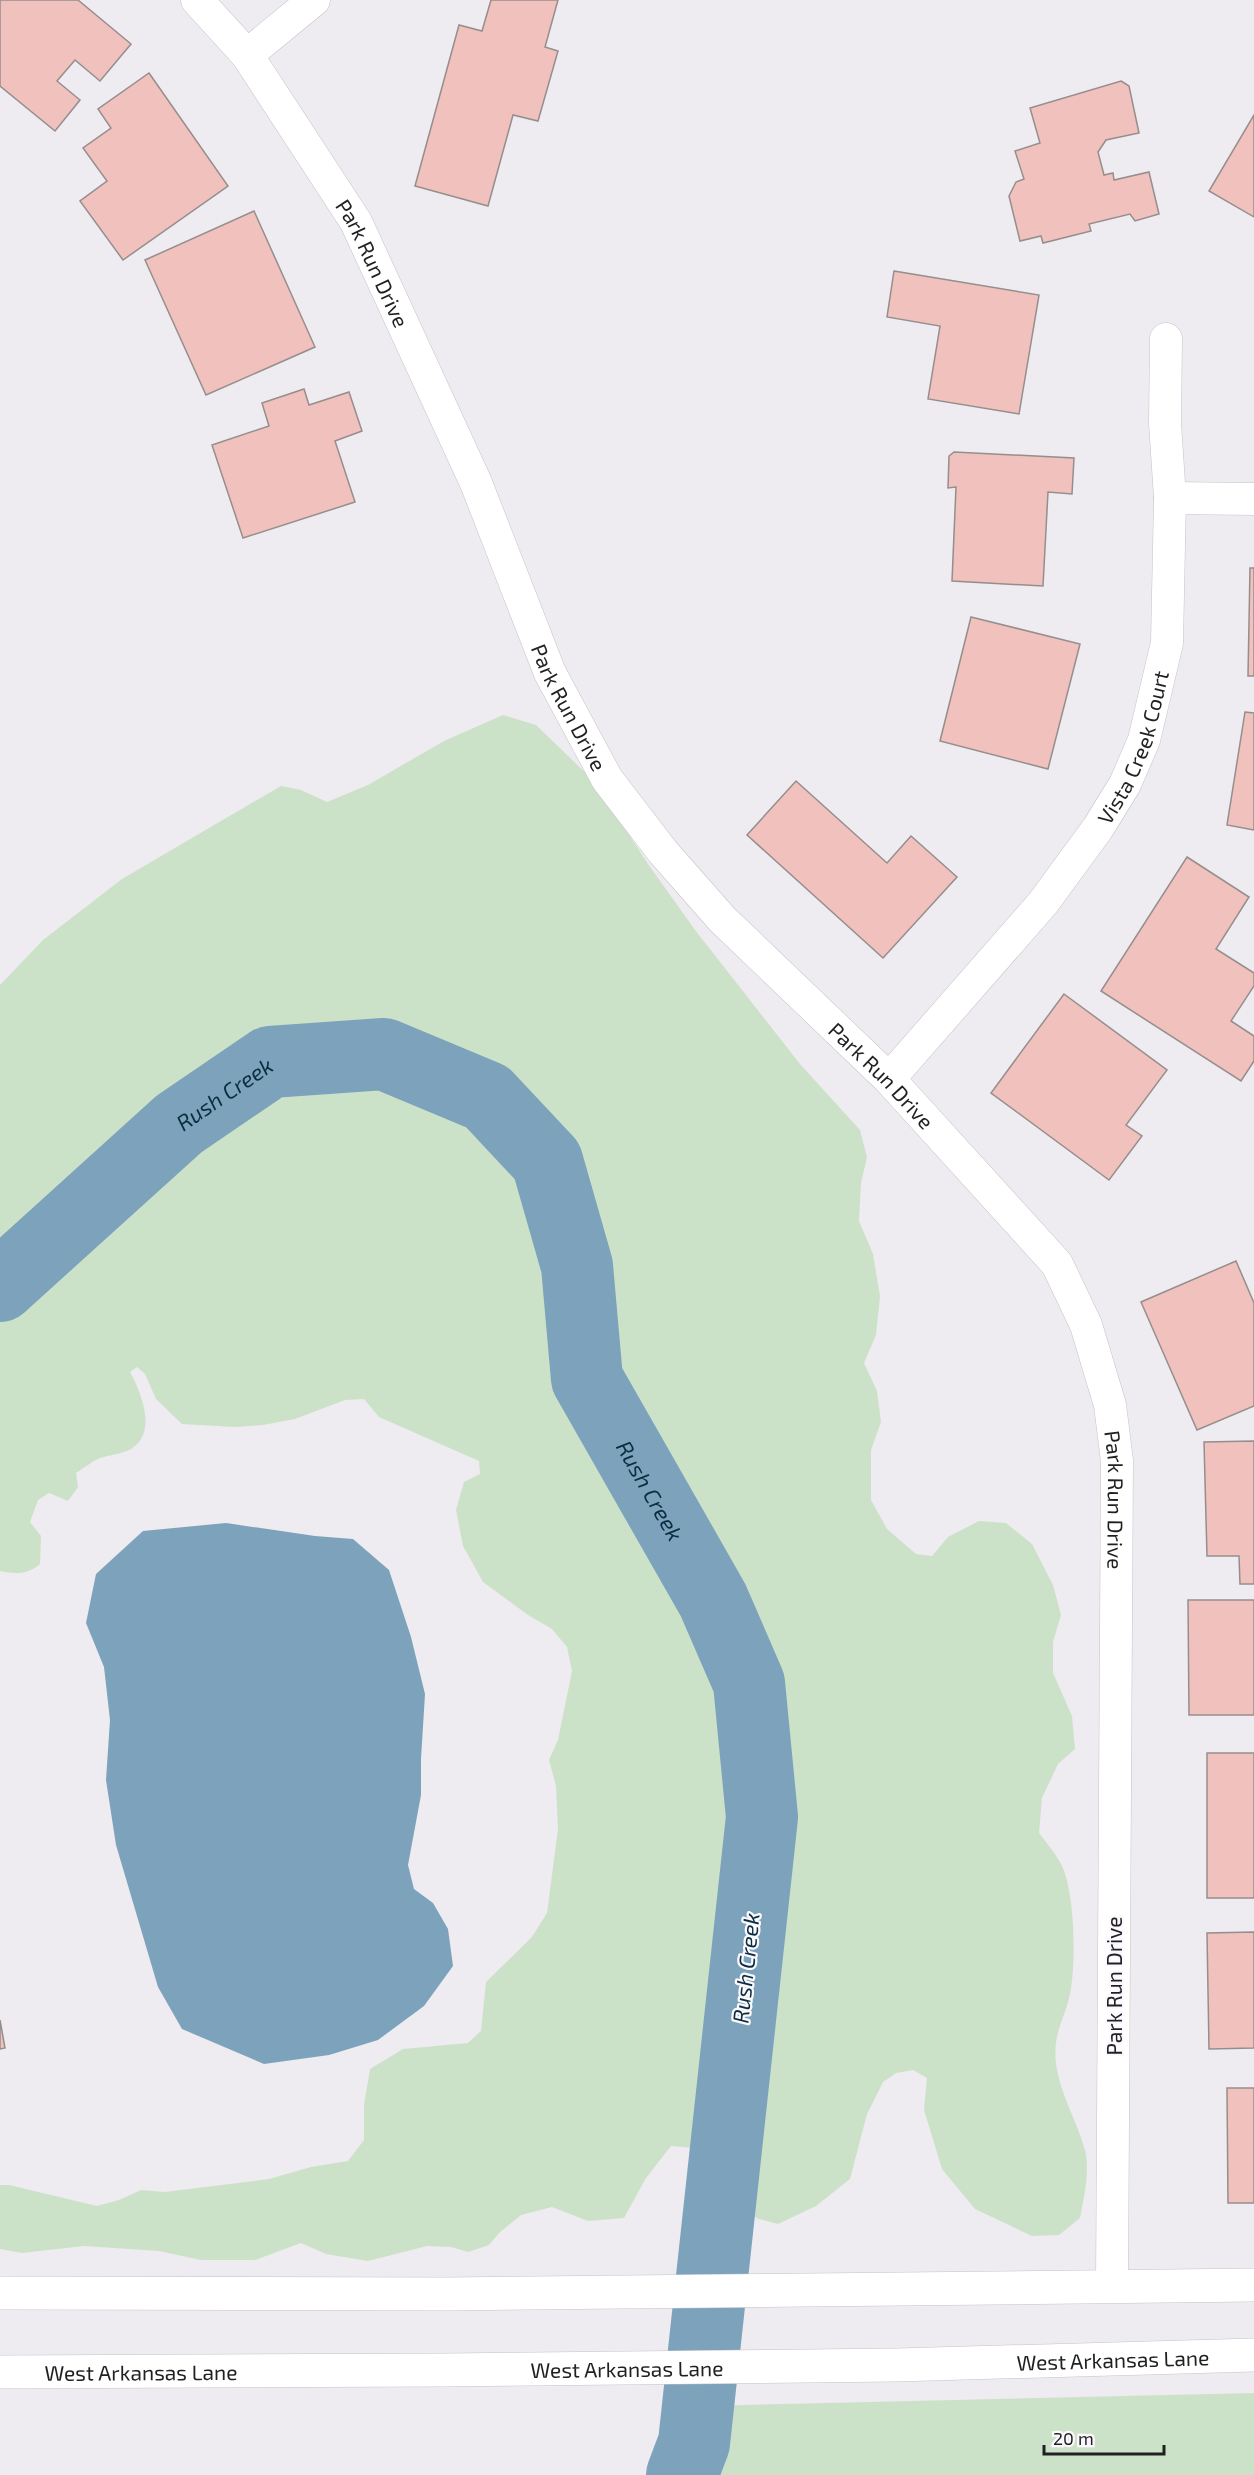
<svg xmlns="http://www.w3.org/2000/svg" width="1254" height="2475" font-family="'Exo 2',sans-serif">
	<style>
		.green { fill: #cce2c8 }
		.water { fill: #7ca3bb }
		.lines { fill: none; stroke-linecap: round; stroke-linejoin: round }
		.river { stroke: #7ca3bb; stroke-width: 72 }
		.building { fill: #f1c1bd; stroke: #958e8d; stroke-width: 1.5 }
		.minor-casing { stroke: #c5c3c9; stroke-width: 33 }
		.secondary-casing { stroke: #c5c3c9; stroke-width: 34 }
		.minor { stroke: #fff; stroke-width: 32 }
		.secondary { stroke: #fff; stroke-width: 33 }
		.labels { text-anchor: middle; dominant-baseline: central; stroke-width: 4.5; stroke-linejoin: round; paint-order: stroke }
		.street-label { font-size: 21px; fill: #201f21; stroke: #fbf8fe }
		.water-label { font-size: 22px; font-style: italic; fill: #0b2d40; stroke: #fbf8fe }
	</style>
	<rect width="100%" height="100%" fill="#eeebf1"/>
	<g class="green">
		<path d="M503 715 536 725 594 781 648 864 695 930 800 1064 860 1130 867 1157 861 1183 859 1221 873 1254 880 1296 876 1335 864 1363 877 1391 881 1422 871 1450V1500L887 1529 916 1554 932 1556 948 1537 979 1521 1006 1523 1032 1544 1053 1585 1061 1615 1053 1642V1673L1072 1716 1075 1749 1058 1764 1042 1798 1039 1833C1047 1844 1060 1858 1064 1871 1075 1900 1077 1972 1068 2002 1061 2026 1053 2036 1056 2064 1060 2094 1077 2121 1085 2150 1090 2172 1084 2197 1080 2218L1059 2235 1032 2236 975 2209 942 2169 924 2110 927 2078 913 2070 896 2073 883 2082 867 2114 850 2179 816 2206 778 2224 759 2219 740 2209 696 2148 671 2146 646 2178 624 2218 588 2221 552 2207 521 2215 500 2232 489 2245 468 2252 451 2247 427 2246 368 2261 326 2254 301 2243 255 2260H201L159 2251 84 2246 22 2253 0 2249V2185H9L97 2206 119 2200 141 2190 165 2192 269 2179 311 2167 348 2161 364 2140V2105L370 2069 403 2049 468 2043 481 2031 486 1982 532 1937 547 1913 558 1829 556 1786 549 1760 558 1740 572 1671 567 1647 552 1629 528 1615 483 1582 463 1546 456 1510 464 1482 480 1474 479 1461 379 1417 364 1399 345 1400 295 1419 263 1425 235 1427 182 1424 156 1399 145 1374 137 1367 130 1372C141 1392 158 1433 131 1449 122 1454 109 1455 100 1458 91 1462 84 1468 76 1473L78 1487 68 1501 49 1493 38 1500 30 1522 41 1536 40 1564C27 1575 16 1574 0 1571V985L43 940 122 879 281 786 301 790 327 802 368 785 444 741Z"/>
		<path d="M1254 2393V2475H682L694 2443 698 2406Z"/>
	</g>
	<path class="water" d="M226 1523 315 1536 353 1539 389 1570 411 1637 425 1694 421 1759V1795L408 1865 414 1889 433 1903 448 1929 453 1966 424 2006 378 2040 329 2055 264 2064 182 2029 158 1987 116 1845 106 1780 110 1720 104 1667 86 1623 96 1574 143 1531Z"/>
	<g class="lines">
		<path class="river" id="s1" d="M0 1286 179 1124 270 1062 384 1054 487 1097 547 1161 577 1266 587 1379 713 1600 749 1683 762 1817 694 2443 682 2475"/>
	</g>
	<g class="building">
		<path d="M0 0H78L131 44 100 81 75 60 57 81 80 100 55 131 0 86Z"/>
		<path d="M491 0H558L545 47 558 51 538 121 513 115 488 206 415 186 459 25 482 31Z"/>
		<path d="M149 73 228 186 123 260 80 201 107 181 83 148 111 128 98 109Z"/>
		<path d="M1121 81 1129 86 1139 133 1106 140 1098 152 1104 175 1113 173 1114 180 1149 172 1159 214 1135 221 1130 214 1089 224 1091 231 1043 243 1041 236 1020 241 1009 196 1016 182 1024 179 1015 151 1040 143 1030 108Z"/>
		<path d="M1254 115V217L1209 191Z"/>
		<path d="M254 211 315 347 206 395 145 260Z"/>
		<path d="M894 271 1039 295 1019 414 928 399 940 326 887 317Z"/>
		<path d="M304 389 309 405 349 392 362 431 335 441 355 502 243 538 212 445 269 426 262 403Z"/>
		<path d="M954 452 1074 458 1072 494 1048 492 1043 586 952 581 956 487 948 488 949 456Z"/>
		<path d="M1250 568H1254V676H1248Z"/>
		<path d="M971 617 1080 644 1048 769 940 741Z"/>
		<path d="M1245 712 1254 713V830L1227 825Z"/>
		<path d="M796 781 887 863 911 836 957 877 883 958 747 835Z"/>
		<path d="M1187 857 1249 897 1216 949 1254 973V986L1231 1021 1254 1036V1061L1241 1081 1101 991Z"/>
		<path d="M1064 994 1167 1070 1126 1125 1142 1136 1109 1180 991 1093Z"/>
		<path d="M1236 1261 1254 1303V1406L1197 1430 1141 1302Z"/>
		<path d="M1254 1441V1584H1240L1239 1556H1207L1204 1442Z"/>
		<path d="M1188 1600H1254V1715H1189Z"/>
		<rect x="1207" y="1753" width="47" height="145"/>
		<path d="M1254 1932V2048L1209 2049 1207 1933Z"/>
		<path d="M0 2020 5 2048 0 2049Z"/>
		<path d="M1227 2088H1254V2203H1228Z"/>
	</g>
	<g class="lines">
		<defs>
			<g id="minor">
				<path id="s2" d="M197 0 247 55 356 222 476 483 550 673 607 779 663 852 722 919 889 1079 1057 1264 1086 1325 1110 1405 1117 1461 1112 2286"/>
				<path d="M247 55 314 0"/>
				<path d="M1170 498 1254 499"/>
				<path id="s3" d="M889 1079 1043 903 1098 828 1125 784 1144 740 1167 643 1170 498 1165 423 1166 339"/>
			</g>
			<g id="secondary">
				<path d="M0 2293 447 2294 1254 2285"/>
				<path id="s4" d="M0 2372 445 2370 897 2365 1254 2355"/>
			</g>
		</defs>
		<use href="#minor" class="minor-casing"/>
		<use href="#secondary" class="secondary-casing"/>
		<use href="#minor" class="minor"/>
		<use href="#secondary" class="secondary"/>
	</g>
	<g class="labels">
		<g class="street-label">
			<text stroke="none"><textPath href="#s2" startOffset="318">Park Run Drive</textPath></text>
			<text stroke="none"><textPath href="#s2" startOffset="804">Park Run Drive</textPath></text>
			<text stroke="none"><textPath href="#s3" startOffset="416">Vista Creek Court</textPath></text>
			<text stroke="none"><textPath href="#s2" startOffset="1290">Park Run Drive</textPath></text>
			<text stroke="none"><textPath href="#s2" startOffset="1794">Park Run Drive</textPath></text>
			<text transform="translate(1113 1986) rotate(-90)">Park Run Drive</text>
			<text stroke="none"><textPath href="#s4" startOffset="1113">West Arkansas Lane</textPath></text>
			<text stroke="none"><textPath href="#s4" startOffset="627">West Arkansas Lane</textPath></text>
			<text stroke="none"><textPath href="#s4" startOffset="141">West Arkansas Lane</textPath></text>
		</g>
		<g class="water-label">
			<text stroke="none"><textPath href="#s1" startOffset="296">Rush Creek</textPath></text>
			<text stroke="none"><textPath href="#s1" startOffset="1016">Rush Creek</textPath></text>
			<text transform="translate(745 1968) rotate(-84)">Rush Creek</text>
		</g>
	</g>
	<path d="M1044 2445v9h120v-9" fill="none" stroke="#201f21" stroke-width="3"/>
	<text x="1053" y="2445" font-size="18" fill="#201f21" stroke="#fbf8fe" stroke-width="4.5" paint-order="stroke">20 m</text>
</svg>
